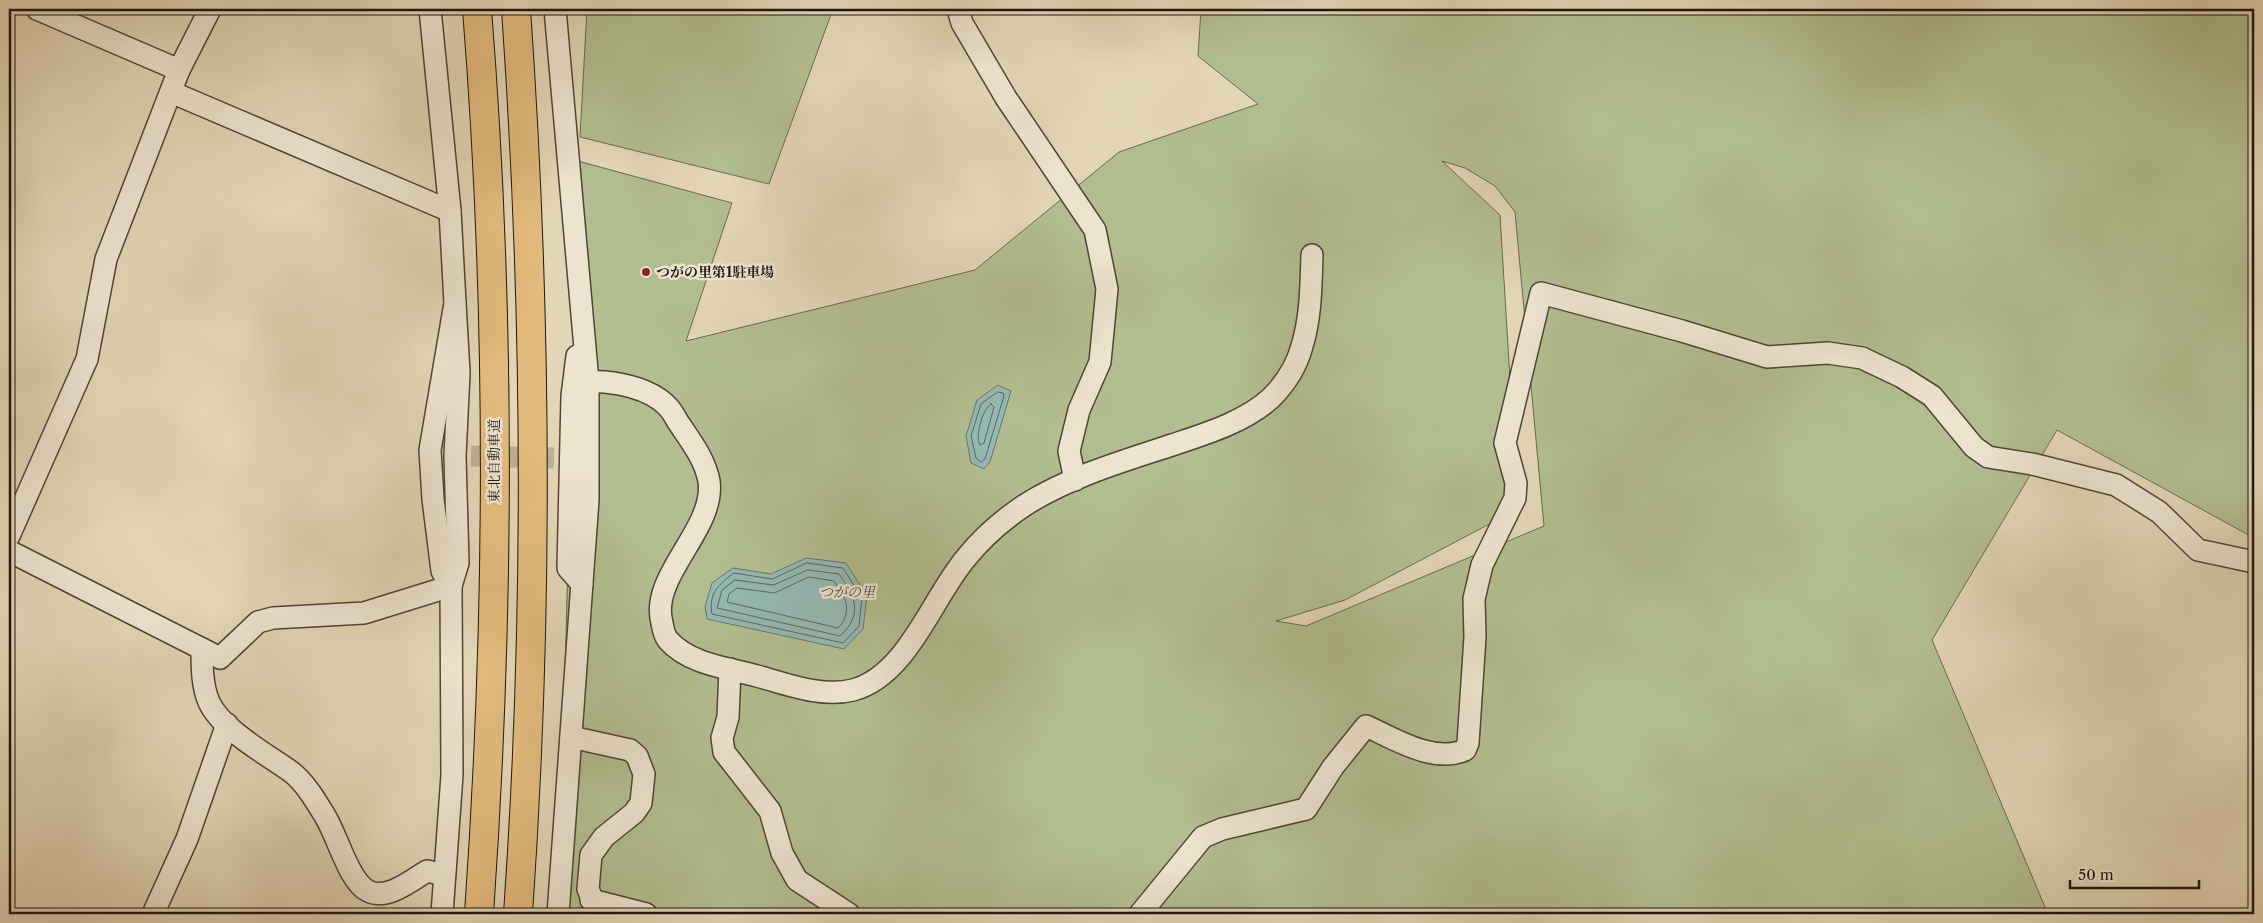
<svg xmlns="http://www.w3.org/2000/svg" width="2263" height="923" font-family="'Libre Caslon Text','Noto Serif JP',serif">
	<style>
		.green { fill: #b2be90; stroke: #686a4f; fill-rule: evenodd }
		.water { fill: #95b9b2; stroke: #657770 }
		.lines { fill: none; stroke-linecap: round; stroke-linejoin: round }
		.shore { stroke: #5a6760; stroke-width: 1 }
		.minor-tunnel { stroke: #bcaf95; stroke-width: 21; stroke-dasharray: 21 11; stroke-linecap: butt }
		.minor-casing { stroke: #4f4538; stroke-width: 24 }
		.highway-casing { stroke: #1e150e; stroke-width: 30 }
		.minor { stroke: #ede4d0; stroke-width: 21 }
		.highway { stroke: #e2bb7c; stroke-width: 28 }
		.poi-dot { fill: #8f2418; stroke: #ede4d0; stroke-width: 2 }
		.labels { text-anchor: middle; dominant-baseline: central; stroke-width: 5; stroke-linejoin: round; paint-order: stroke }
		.poi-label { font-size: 14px; font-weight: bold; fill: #1e150e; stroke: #ede4d0; text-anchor: start }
		.street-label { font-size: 14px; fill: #1e150e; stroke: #ede4d0 }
		.park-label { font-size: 14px; font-style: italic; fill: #4a4835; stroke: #ede4d0 }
	</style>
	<rect width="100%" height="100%" fill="#e3d6b7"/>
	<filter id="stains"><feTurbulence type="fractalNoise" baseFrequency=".004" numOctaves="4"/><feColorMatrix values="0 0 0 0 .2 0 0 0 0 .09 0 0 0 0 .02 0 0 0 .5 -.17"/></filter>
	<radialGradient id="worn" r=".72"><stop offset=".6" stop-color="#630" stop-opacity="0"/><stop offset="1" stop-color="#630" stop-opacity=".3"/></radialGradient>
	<g class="green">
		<path d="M587 9H833L769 184 580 137Z"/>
		<path d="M1201 9H2254V538L2057 430 1932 640 2048 914H559L578 161 732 203 686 341 975 270 1119 152 1258 104 1198 56ZM1442 161 1465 168 1495 186 1515 212 1544 526 1306 626 1276 621 1345 600 1518 509 1500 215Z"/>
	</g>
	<g class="water">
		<path d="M998 385 1011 391 990 462 984 469 971 463 966 436 977 400Z"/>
		<path d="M806 558 846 563 867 596 863 629 844 649 707 619 705 607 712 583 733 568 771 574Z"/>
	</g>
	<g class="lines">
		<g class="shore">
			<path d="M998 392 1003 393 1004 396 985 459 981 462 976 458 971 436 981 404Z"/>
			<path d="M991 404 994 407 984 443 980 445C975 436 982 410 991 404Z"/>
			<path d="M807 563 843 568 862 598 859 626 843 643 712 614C708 594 719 584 734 573L772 579Z"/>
			<path d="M808 570 839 574C856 597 863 615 840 636L717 608 722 590 735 580 773 585Z"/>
			<path d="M809 577 834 581C846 596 853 613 838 628L727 602 729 594 737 588 774 593Z"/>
		</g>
		<path class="minor-tunnel" d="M471 456 554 458"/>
		<defs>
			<g id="minor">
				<path d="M37 9 179 70"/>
				<path d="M430 9 450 211 455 303 430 450 433 499 442 571 451 586"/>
				<path d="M555 9 588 382V500L558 914"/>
				<path d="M958 9 962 23 1006 98 1095 230 1107 289 1100 362 1079 410 1069 451 1075 480"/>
				<path d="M171 92 450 211"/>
				<path d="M577 356 572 396 568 568 582 584"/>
				<path d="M588 382C612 380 651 388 668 407 672 411 675 417 678 422 690 440 705 459 709 481 716 529 649 576 662 623 663 629 664 635 668 640 689 664 727 668 757 676 787 684 822 698 853 690 907 676 932 598 966 558 982 538 1004 519 1025 505 1069 477 1123 461 1172 445 1205 434 1245 422 1271 398 1285 384 1297 365 1302 346 1311 317 1311 285 1312 255"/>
				<path d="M9 536 87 359 106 259 179 70 210 9"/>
				<path d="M9 551 220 658 258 622 273 618 364 613 451 586"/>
				<path d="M202 649C202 666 202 686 209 702 221 729 266 754 290 771 304 781 316 801 325 816 337 835 349 882 368 891 387 901 412 880 427 871L444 875"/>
				<path d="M730 669 728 717 722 738 724 752 770 811 782 853 797 880 849 914"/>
				<path d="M571 737 630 750 637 756 644 774 641 803 634 813 604 837 591 855 588 889 598 914"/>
				<path d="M591 900 646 914"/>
				<path d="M153 914 187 839 227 724"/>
				<path d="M442 914 452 775 451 586 458 563 455 456 459 373 455 303"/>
				<path d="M1140 914 1203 837 1222 829 1306 809 1333 767 1366 726C1395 739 1434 764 1465 750L1468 743 1475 637 1474 599 1482 565 1515 498 1516 483 1505 443 1541 293 1682 331 1767 357 1828 353 1862 358 1902 377 1932 396 1974 447 1988 457 2032 464 2116 485 2159 512 2198 550 2254 562"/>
			</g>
			<g id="highway">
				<path d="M477 9C501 310 500 613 479 914"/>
				<path d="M516 9C537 310 539 613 518 914"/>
			</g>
		</defs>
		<use href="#minor" class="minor-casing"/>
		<use href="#highway" class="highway-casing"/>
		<use href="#minor" class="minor"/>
		<use href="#highway" class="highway"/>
	</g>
	<circle class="poi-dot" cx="646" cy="272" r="5"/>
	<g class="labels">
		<g class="poi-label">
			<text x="656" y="272">つがの里第1駐車場</text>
		</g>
		<g class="street-label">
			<text transform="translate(494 461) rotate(-90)">東北自動車道</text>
		</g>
		<g class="park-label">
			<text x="847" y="592">つがの里</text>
		</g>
	</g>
	<rect width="2263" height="923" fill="none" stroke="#e3d6b7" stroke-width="30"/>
	<rect x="10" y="10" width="2243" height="903" fill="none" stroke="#1e150e" stroke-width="2.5"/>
	<rect x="15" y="15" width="2233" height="893" fill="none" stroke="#1e150e"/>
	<path d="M2070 880v8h129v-8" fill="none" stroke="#1e150e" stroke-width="2.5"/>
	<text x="2078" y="880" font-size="15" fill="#1e150e" stroke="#ede4d0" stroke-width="4" paint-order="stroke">50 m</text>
	<rect width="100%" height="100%" filter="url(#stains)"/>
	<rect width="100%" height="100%" fill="url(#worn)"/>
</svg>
